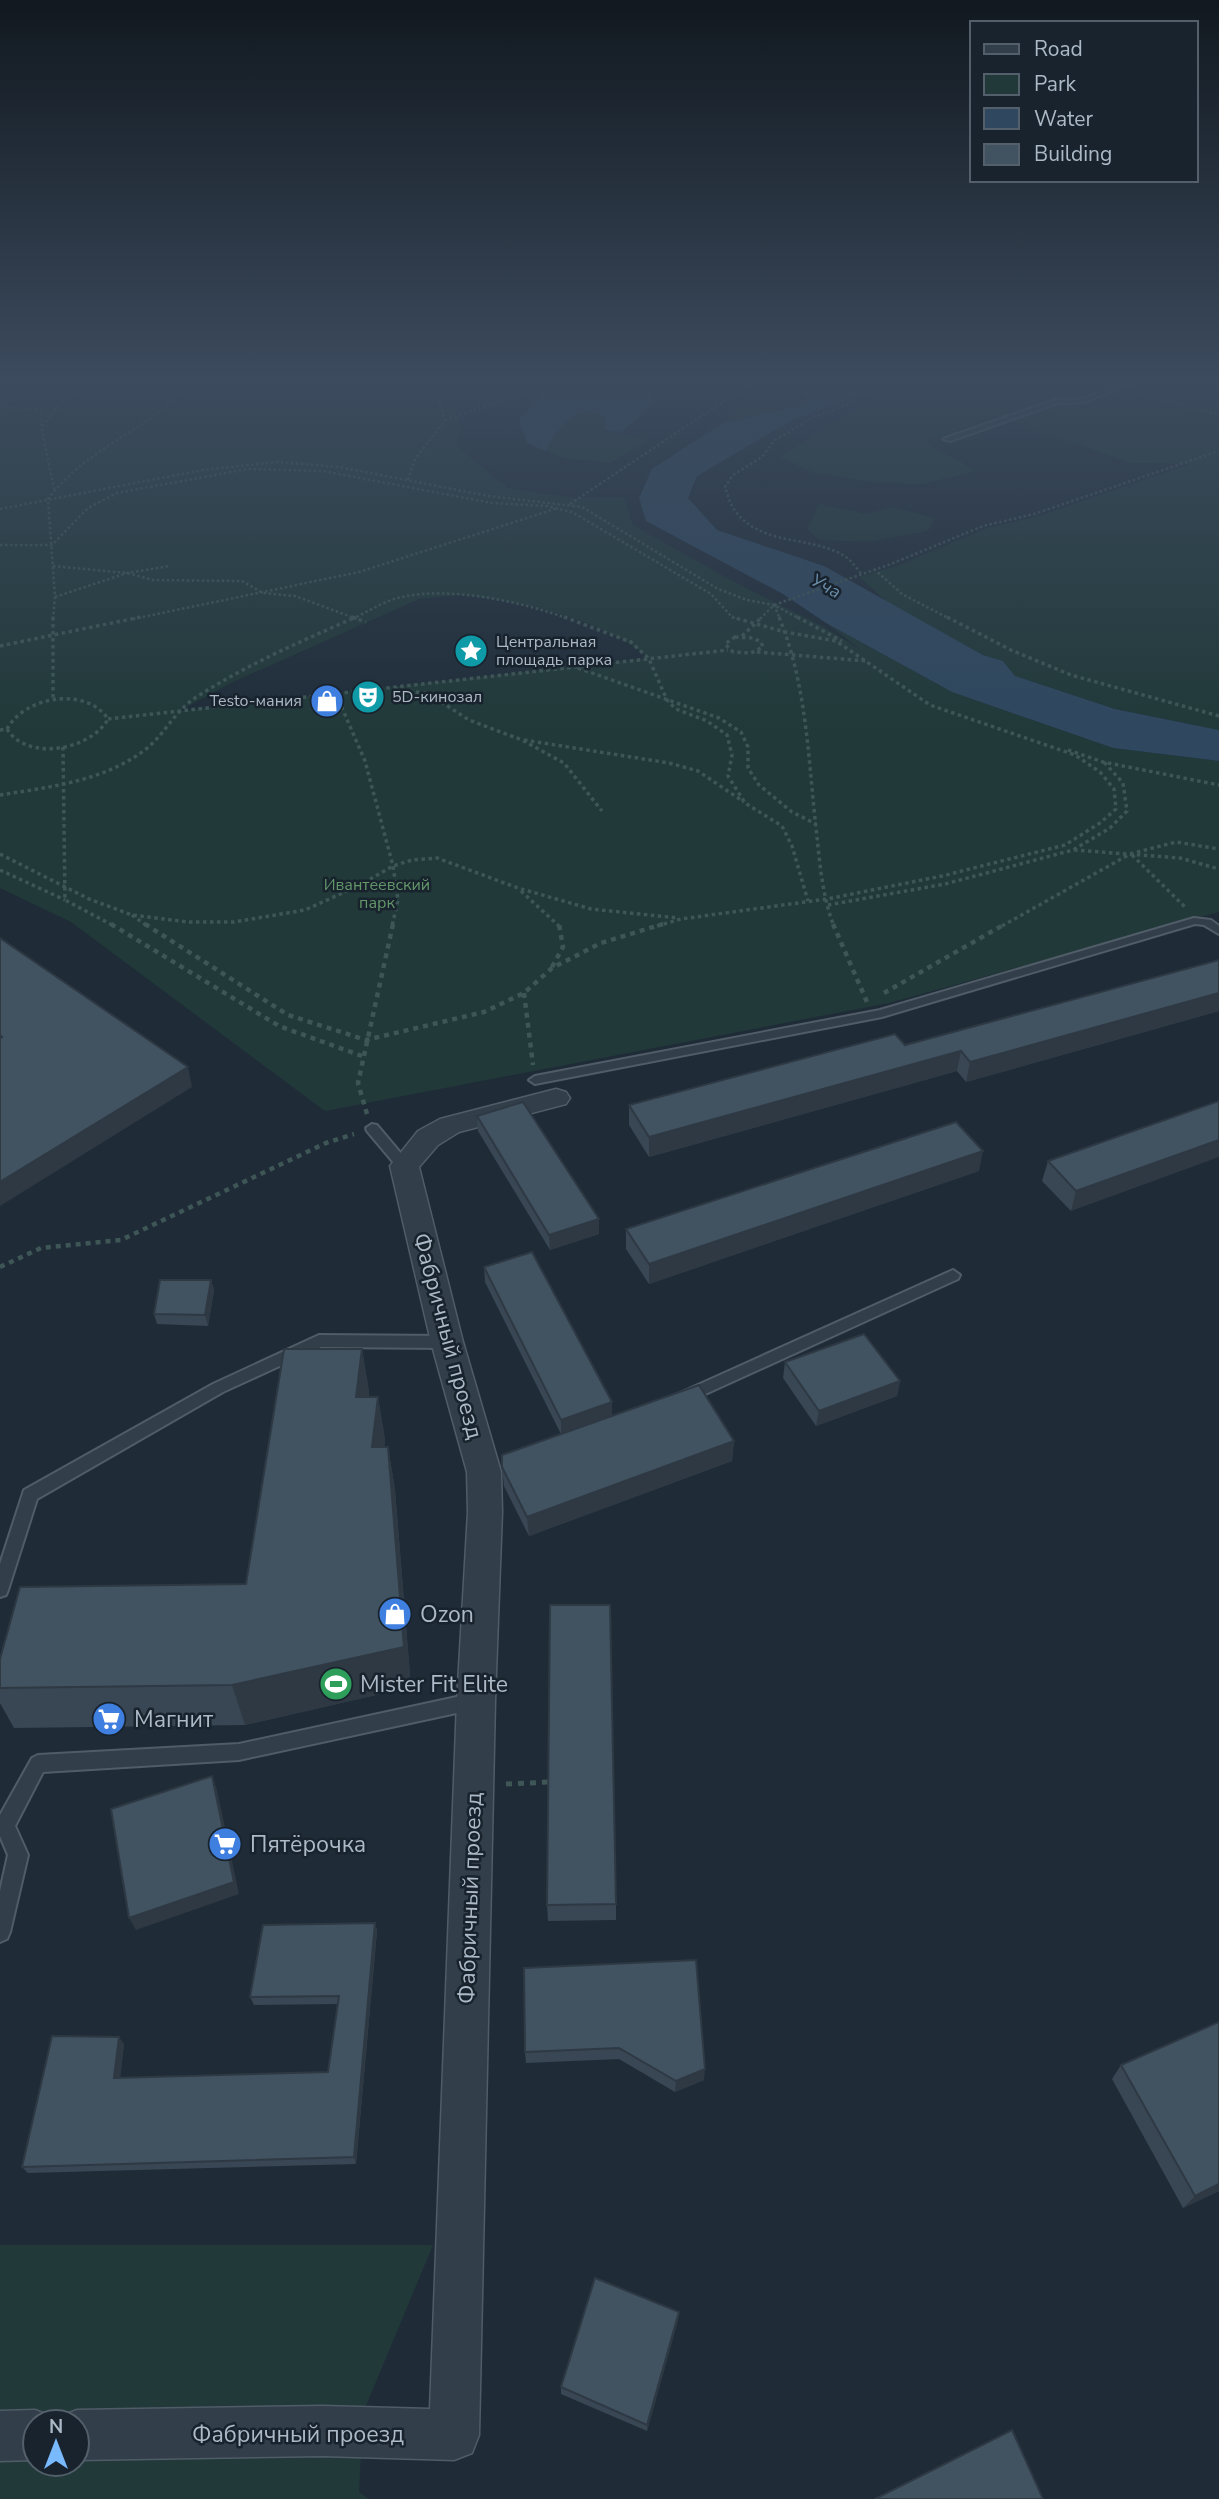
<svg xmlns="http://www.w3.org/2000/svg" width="1219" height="2499" font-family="'Nunito Sans',sans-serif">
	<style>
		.green { fill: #213939; fill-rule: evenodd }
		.water { fill: #2f485f }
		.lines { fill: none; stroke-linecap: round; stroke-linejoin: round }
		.lane-casing { stroke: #505c67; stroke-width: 4 }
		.street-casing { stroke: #505c67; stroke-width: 3 }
		.path-far3 { stroke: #3e5656; stroke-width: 2.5; stroke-dasharray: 2.5 2.5; stroke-linecap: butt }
		.path-far2 { stroke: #3e5656; stroke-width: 3.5; stroke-dasharray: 3.5 3.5; stroke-linecap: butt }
		.path-far1 { stroke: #3e5656; stroke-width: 4.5; stroke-dasharray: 5 5; stroke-linecap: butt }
		.path { stroke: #3e5656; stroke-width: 5; stroke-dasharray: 6 6; stroke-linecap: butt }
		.lane { fill: #323e49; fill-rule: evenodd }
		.street { fill: #323e49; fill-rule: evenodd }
		.wall { fill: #384753 }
		.shaded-wall { fill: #2e3944 }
		.building { fill: #415261; stroke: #2e3944; stroke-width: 2 }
		.labels { text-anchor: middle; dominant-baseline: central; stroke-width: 5; stroke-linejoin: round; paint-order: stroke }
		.far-poi-label { font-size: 16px; fill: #acb9c6; stroke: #18232d; text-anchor: start }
		.far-park-label { font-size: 16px; fill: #63976a; stroke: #18232d }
		.far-water-label { font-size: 18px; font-style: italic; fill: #6a8dab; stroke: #18232d }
		.near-street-label { font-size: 23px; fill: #acb9c6; stroke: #18232d }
		.near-poi-label { font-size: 23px; fill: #acb9c6; stroke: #18232d; text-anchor: start }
	</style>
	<rect width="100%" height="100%" fill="#1f2c38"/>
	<g class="green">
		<path d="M0 380H453L458 401V447L508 488 575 498 624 497 633 525 727 578 822 626 861 650 826 623 952 692 1113 748 1219 761V912L889 1003 325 1111 71 922 0 888ZM461 595C519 601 605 619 648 658L179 711 233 682 419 599Z"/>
		<path d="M479 380H549L533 385 512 407 485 410Z"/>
		<path d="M703 380H790L807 384 805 393 808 404 723 423 748 394Z"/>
		<path d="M903 380H1219V730L1115 709 1015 676 1003 661 983 655 887 602 859 577 897 566 987 528 1042 515 1190 464 1131 463 997 416 925 442 976 471 923 484 877 483 814 473 780 457Z"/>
		<path d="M580 412H595L606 418 605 431 650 440 610 463 564 458 546 451 561 425Z"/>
		<path d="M819 504 867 514 892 507 935 518 928 531 869 542 819 540 807 529Z"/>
		<path d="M0 2245H433L363 2413 359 2492 369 2499H0ZM35 2422H77V2464H35Z"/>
	</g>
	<g class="water">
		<path d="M621 380 651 389 655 402 622 432 605 430V418C577 401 558 427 546 451L527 443 519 420 542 391 570 384Z"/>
		<path d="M826 380H881L854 398 794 419 697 476 688 498 717 530 824 566 983 655 1003 661 1015 676 1115 709 1219 730V761L1113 748 952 692 826 623 783 594 646 521 639 498 652 469 723 423 808 404 805 393 807 384Z"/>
	</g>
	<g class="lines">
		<defs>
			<g id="lane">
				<path d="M1130 380H1139L1085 402 1058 403 950 441 943 439 1055 400 1082 399Z"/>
				<path d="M1194 918 1211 920 1219 926V934L1204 925 1195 924 882 1017 535 1084 529 1080 535 1076 880 1010Z"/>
				<path d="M372 1124 377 1125 409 1163 411 1166 409 1169H399L367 1131 366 1128Z"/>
				<path d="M953 1270 960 1275 958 1279 690 1401H680L677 1397 680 1393Z"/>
				<path d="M319 1335 447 1336 452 1338 454 1342 452 1346 447 1348 321 1347 223 1392 37 1499 8 1590 6 1595 0 1597V1564L24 1490 213 1384Z"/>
				<path d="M475 1693 481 1695 484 1701 481 1707 475 1709 239 1760 43 1772 15 1826 28 1855 10 1932 7 1939 0 1942V1891L8 1855 0 1836V1815L32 1758 38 1755 239 1744Z"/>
			</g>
			<g id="street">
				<path d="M556 1089 566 1092 570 1098 566 1104 459 1132 438 1145 419 1167 463 1342 501 1472 502 1512 495 1701 479 2435 472 2453 454 2460 323 2456 77 2460V2422H57L59 2417 77 2410 323 2406 430 2409 457 1701 468 1512 467 1472 431 1342 390 1166 418 1131 440 1119Z"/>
				<path d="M35 2410 53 2417 55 2422H35V2460L0 2461V2411Z"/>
			</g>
		</defs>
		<use href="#lane" class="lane-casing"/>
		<use href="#street" class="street-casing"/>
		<g class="path-far3">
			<path d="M1142 394 1219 415"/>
			<path d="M0 406 41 410V426L54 489"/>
			<path d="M445 420 561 380"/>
			<path d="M42 426 62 401 96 380"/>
			<path d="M408 480 415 459 445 420 432 380"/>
			<path d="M570 504 754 381 752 380"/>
			<path d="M0 509 203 470 277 462 339 467 488 496 582 507 718 589 747 600 774 605 800 619"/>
			<path d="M0 545H52L88 508 117 493 248 469 323 471 492 503 546 506 572 512 711 594 732 617 738 619"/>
			<path d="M53 566 127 573 153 580 242 581 263 593 295 596 357 619"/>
			<path d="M874 569 902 594 950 619"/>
			<path d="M861 573C856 568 852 561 846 557 812 535 763 547 736 512 730 505 728 495 725 487L733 475 762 457 775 440 814 417 850 404 887 380"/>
			<path d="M55 597 127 573 169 566"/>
			<path d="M774 605 780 619"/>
			<path d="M53 619 55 597 48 499C79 458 123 439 163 409 174 400 184 389 195 380"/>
			<path d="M133 619 359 572 555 509"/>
			<path d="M352 619C368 612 385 600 402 597 450 586 523 602 569 619"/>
			<path d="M760 619 774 605 891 564 983 526 1034 514 1219 451"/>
		</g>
		<g class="path-far2">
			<path d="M53 617V701"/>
			<path d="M352 617 366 622"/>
			<path d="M564 617 631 642 649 659 667 700 676 709 707 721 727 735 732 755 728 776 745 803 782 826 792 846 808 901"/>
			<path d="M779 617C808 688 808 762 817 837 820 866 823 899 834 926"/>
			<path d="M797 617 842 641"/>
			<path d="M947 617 1011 650 1071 675 1219 716"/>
			<path d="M742 636 762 617"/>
			<path d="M735 637 753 638 761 642 763 647 751 653 733 652 725 644Z"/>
			<path d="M0 646 141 617"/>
			<path d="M757 652 867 661"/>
			<path d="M578 668 719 718 741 732 748 747V768L759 785 792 812 816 824"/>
			<path d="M395 689 429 694 469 720 522 740 564 763 602 811"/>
			<path d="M336 694 365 761 393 866 398 900 392 926"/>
			<path d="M108 719 728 650"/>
			<path d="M7 729C27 762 91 750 108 719"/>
			<path d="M0 730 7 729C25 696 86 686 108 719"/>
			<path d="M524 740 669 763 698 771 744 802"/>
			<path d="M63 747 65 900 114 926"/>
			<path d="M1068 750 1103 762 1219 785"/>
			<path d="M0 795C50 787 105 781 146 749 166 733 174 711 198 696 248 664 302 641 356 617"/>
			<path d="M1074 850 1180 858 1219 869"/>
			<path d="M0 854 89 899 132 915 188 922H234L305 910 358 886 393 866 412 860 437 858 518 888 591 909 678 918"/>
			<path d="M1132 855 1186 908"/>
			<path d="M0 870 65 900"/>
			<path d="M521 891 559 926"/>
			<path d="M828 905 945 884 1073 850 1110 828 1127 811 1123 783 1104 762"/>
			<path d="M132 915 147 926"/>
			<path d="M657 926 681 919 827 899 942 876 1065 845 1100 823 1116 809 1114 789 1100 772 1075 755 930 705 836 641 785 632 732 617"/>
			<path d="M1002 926 1130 854 1176 842 1219 849"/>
		</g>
		<g class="path-far1">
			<path d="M111 924 279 1026 362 1056"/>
			<path d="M145 924 288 1015 366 1040 484 1012 524 993 552 968 601 943 663 924"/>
			<path d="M833 924 867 1002"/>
			<path d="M552 967 563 947 559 924"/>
			<path d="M524 993 533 1065"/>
			<path d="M884 993 1005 924"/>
			<path d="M367 1114 358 1083 393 924"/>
			<path d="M0 1267 41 1248 121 1240 326 1143 354 1134"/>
		</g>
		<path class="path" d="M506 1784 550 1782"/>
		<use href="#lane" class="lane"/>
		<use href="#street" class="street"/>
	</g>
	<g class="wall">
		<path d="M1219 960V1011L966 1082 957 1071 649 1157 629 1125V1105L905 1045Z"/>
		<path d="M1219 1101 1071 1211 1042 1181 1048 1161Z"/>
		<path d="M477 1116 599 1234 550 1250 478 1131Z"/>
		<path d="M979 1171 649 1284 626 1249V1229Z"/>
		<path d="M484 1267 612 1416 734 1441 732 1461 529 1536 504 1486 502 1467 561 1434 485 1282Z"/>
		<path d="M211 1280 214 1290 208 1326 157 1324 154 1314Z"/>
		<path d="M362 1349 369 1392V1397H378L385 1440 384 1447H388L395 1490 411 1687 245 1725 14 1728 0 1703V1659L246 1584Z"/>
		<path d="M785 1362 900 1381 897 1396 816 1426 783 1378Z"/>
		<path d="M616 1904V1920L548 1921 547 1905Z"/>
		<path d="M375 1923 377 1931 356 2164 28 2173 22 2167 124 2044 120 2078 328 2072 338 2004 254 2005 250 1997Z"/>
		<path d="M524 1968 704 2080 675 2092 619 2059 526 2063 525 2052Z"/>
		<path d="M1219 2022V2191L1183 2208 1112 2079 1121 2065Z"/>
		<path d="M679 2312 678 2320 647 2431 561 2394V2387Z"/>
	</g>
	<g class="shaded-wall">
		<path d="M1219 993V1011L966 1082 970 1062Z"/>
		<path d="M961 1051 957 1071 649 1157V1137Z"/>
		<path d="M188 1067 192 1087 0 1206V1182Z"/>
		<path d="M1219 1140V1157L1071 1211 1076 1191Z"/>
		<path d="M983 1151 979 1171 649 1284V1264Z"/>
		<path d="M599 1219V1234L550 1250 549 1235Z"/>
		<path d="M211 1280 214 1290 208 1326 205 1315Z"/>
		<path d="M362 1349 369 1392 364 1441 356 1397Z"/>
		<path d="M900 1381 897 1396 816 1426 819 1411Z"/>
		<path d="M378 1397 385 1440 380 1490 372 1447Z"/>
		<path d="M612 1402V1417L561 1435V1420Z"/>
		<path d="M734 1441 732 1461 529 1536 527 1517Z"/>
		<path d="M388 1447 395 1490 411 1687 245 1725 232 1685Z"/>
		<path d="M212 1776 217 1790 239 1894 136 1930 129 1918Z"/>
		<path d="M375 1923 377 1931 356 2164 354 2157Z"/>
		<path d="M119 2037 124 2044 119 2085 114 2078Z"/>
		<path d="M705 2069 704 2080 675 2092 676 2081Z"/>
		<path d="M1219 2184V2191L1183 2208 1195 2196Z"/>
		<path d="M679 2312 678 2320 647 2431V2425Z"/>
	</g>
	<g class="building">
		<path d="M0 938 188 1067 0 1182V1038L2 1037 0 1035Z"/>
		<path d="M1219 960V993L970 1062 961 1051 649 1137 629 1105 895 1034 905 1045Z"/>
		<path d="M1219 1101V1140L1076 1191 1048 1161Z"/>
		<path d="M523 1102 599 1219 549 1235 477 1116Z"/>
		<path d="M956 1122 983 1151 649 1264 626 1229Z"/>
		<path d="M532 1252 612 1402 561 1420 484 1267Z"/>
		<path d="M160 1280H211L205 1315 154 1314Z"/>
		<path d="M864 1334 900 1381 819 1411 785 1362Z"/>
		<path d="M284 1349H362L356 1397H378L372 1447H388L404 1647 232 1685 0 1688V1659L20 1587 246 1584Z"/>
		<path d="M699 1385 734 1441 527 1517 502 1467V1455Z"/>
		<path d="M550 1605H610L616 1904 547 1905Z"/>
		<path d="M212 1776 234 1882 129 1918 111 1809Z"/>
		<path d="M375 1923 354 2157 22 2167 52 2036 119 2037 114 2078 328 2072 339 1996 250 1997 263 1925Z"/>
		<path d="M696 1960 705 2069 676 2081 619 2048 525 2052 524 1968Z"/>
		<path d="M1219 2022V2184L1195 2196 1121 2065Z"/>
		<path d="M595 2278 679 2312 647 2425 561 2387Z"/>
		<path d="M1012 2430 1043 2499H875Z"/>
	</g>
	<linearGradient id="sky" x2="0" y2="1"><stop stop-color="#11181f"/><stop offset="0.52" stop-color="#3c4b5e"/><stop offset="1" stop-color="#3c4b5e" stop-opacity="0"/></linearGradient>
	<rect width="1219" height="730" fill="url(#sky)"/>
	<defs>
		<symbol id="sight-disc" viewBox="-11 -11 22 22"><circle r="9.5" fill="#0f9aa8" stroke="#18232d"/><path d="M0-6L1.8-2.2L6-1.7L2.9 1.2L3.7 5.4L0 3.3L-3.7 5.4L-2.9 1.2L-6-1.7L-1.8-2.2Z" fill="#fff"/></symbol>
		<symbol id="theatre-disc" viewBox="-11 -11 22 22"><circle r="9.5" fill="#0f9aa8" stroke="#18232d"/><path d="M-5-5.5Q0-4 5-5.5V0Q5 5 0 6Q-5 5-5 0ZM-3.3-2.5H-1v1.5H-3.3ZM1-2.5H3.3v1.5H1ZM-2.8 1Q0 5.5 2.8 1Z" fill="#fff"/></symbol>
		<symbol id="shop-disc" viewBox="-11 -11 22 22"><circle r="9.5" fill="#3f7fe0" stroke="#18232d"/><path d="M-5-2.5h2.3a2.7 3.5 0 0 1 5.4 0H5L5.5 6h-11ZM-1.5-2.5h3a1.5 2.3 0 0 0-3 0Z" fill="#fff"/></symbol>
		<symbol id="stadium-disc" viewBox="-11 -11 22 22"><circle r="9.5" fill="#2e9e5b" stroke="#18232d"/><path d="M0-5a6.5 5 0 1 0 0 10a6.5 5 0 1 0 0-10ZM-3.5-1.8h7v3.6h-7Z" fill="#fff"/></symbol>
		<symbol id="supermarket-disc" viewBox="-11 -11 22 22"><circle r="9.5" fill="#3f7fe0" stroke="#18232d"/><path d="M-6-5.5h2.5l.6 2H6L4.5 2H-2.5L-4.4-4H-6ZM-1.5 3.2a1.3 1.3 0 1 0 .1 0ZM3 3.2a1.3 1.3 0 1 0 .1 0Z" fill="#fff"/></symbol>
	</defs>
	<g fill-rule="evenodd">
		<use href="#sight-disc" x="452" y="632" width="38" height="38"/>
		<use href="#theatre-disc" x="349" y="678" width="38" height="38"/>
		<use href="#shop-disc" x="308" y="682" width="38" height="38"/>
		<use href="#shop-disc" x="376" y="1595" width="38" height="38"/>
		<use href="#stadium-disc" x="317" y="1665" width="38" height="38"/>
		<use href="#supermarket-disc" x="90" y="1700" width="38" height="38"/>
		<use href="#supermarket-disc" x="206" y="1825" width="38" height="38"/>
	</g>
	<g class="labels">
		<g class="far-poi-label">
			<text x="496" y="642">Центральная<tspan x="496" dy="18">площадь парка</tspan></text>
			<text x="392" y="697">5D-кинозал</text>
			<text x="302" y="701" text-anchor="end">Testo-мания</text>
		</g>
		<g class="far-park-label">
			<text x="377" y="885">Ивантеевский<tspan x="377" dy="18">парк</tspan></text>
		</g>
		<g class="far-water-label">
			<text transform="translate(826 586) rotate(29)">Уча</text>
		</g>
		<g class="near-street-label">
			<text transform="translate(448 1336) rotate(75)">Фабричный проезд</text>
			<text transform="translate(470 1898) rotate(-88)">Фабричный проезд</text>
			<text x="298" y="2434">Фабричный проезд</text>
		</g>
		<g class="near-poi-label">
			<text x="420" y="1614">Ozon</text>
			<text x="360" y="1684">Mister Fit Elite</text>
			<text x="134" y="1719">Магнит</text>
			<text x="250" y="1844">Пятёрочка</text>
		</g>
	</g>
	<rect x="970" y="21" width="228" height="161" fill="#18232d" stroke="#535f6a" stroke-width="2"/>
	<rect x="984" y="44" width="35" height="10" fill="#323e49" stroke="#535f6a" stroke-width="2"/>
	<text x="1034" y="56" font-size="21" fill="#acb9c6">Road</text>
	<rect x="984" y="74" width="35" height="21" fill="#213939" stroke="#535f6a" stroke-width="2"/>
	<text x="1034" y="91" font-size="21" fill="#acb9c6">Park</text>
	<rect x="984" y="108" width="35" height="21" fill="#2f485f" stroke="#535f6a" stroke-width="2"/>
	<text x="1034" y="126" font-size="21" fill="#acb9c6">Water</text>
	<rect x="984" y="144" width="35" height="21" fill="#415261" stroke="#535f6a" stroke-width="2"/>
	<text x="1034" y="161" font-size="21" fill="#acb9c6">Building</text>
	<g transform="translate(56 2443)"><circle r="33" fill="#18232d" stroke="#535f6a" stroke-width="2"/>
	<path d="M0-5L12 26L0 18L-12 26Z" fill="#79b9fe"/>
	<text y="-10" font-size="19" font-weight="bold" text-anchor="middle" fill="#acb9c6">N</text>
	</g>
</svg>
